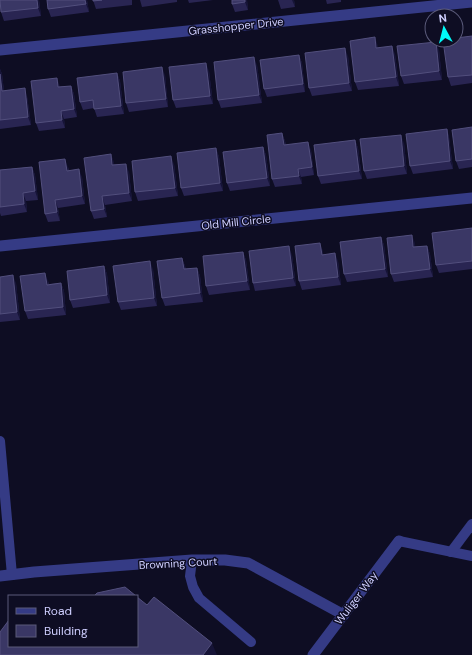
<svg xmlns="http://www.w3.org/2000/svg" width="472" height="655" font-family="'DM Sans',sans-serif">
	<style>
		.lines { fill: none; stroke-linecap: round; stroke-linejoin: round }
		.service { stroke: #353b85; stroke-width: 10 }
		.minor { stroke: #353b85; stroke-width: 11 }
		.wall { fill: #292552 }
		.shaded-wall { fill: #161437 }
		.building { fill: #3a3765; stroke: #524f7d }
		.labels { text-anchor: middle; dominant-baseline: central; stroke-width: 3; stroke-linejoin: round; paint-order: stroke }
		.street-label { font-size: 11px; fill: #cfcfff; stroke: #0e0d23 }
	</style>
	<rect width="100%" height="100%" fill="#0e0d23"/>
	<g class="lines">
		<g class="service">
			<path d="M0 441 12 575"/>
			<path d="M399 541 472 556"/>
			<path d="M451 552 472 524"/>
			<path d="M192 560 190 576 193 587 199 598 251 642"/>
		</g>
		<g class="minor">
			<path d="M0 50 472 2"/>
			<path d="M0 246 472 198"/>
			<path d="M0 576 34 572 192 560H225L248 563 344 615"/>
			<path d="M313 655 399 541"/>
		</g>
	</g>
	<g class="wall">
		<path d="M39 0 41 16 4 21 1 12Z"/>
		<path d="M47 0H87L89 12 51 17 48 9Z"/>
		<path d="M93 0H132V5L96 9Z"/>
		<path d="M140 0H177V2L142 7Z"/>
		<path d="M188 0H213L189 3Z"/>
		<path d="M232 0H247L248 10 235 12 232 4Z"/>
		<path d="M278 0H294L295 7 281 9Z"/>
		<path d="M326 0H341V2L327 4Z"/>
		<path d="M472 36V83L451 86 448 77Z"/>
		<path d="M378 46V48L395 54 399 86 358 90 355 82Z"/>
		<path d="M439 50 442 80 404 84 401 76Z"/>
		<path d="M299 55 302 63 305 92 267 97 264 89Z"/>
		<path d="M348 56 352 91 312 96 309 88Z"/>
		<path d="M257 65 262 103 221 108 218 100Z"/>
		<path d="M0 69 2 74 4 91 27 96 31 125 0 129Z"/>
		<path d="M209 71 213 104 176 108 173 100Z"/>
		<path d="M117 73 120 81 124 114 97 117 94 108 83 110 80 102Z"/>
		<path d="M165 75 168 107 129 112 126 103Z"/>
		<path d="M71 86 74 94 77 117 64 119 65 128 39 131 36 123 60 87Z"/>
		<path d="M472 127V167L459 169 456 161Z"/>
		<path d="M447 129 449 137 453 169 413 174 410 166Z"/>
		<path d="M282 133 285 141 286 145 311 150 314 175 301 177 302 184 275 187 272 179Z"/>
		<path d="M355 140 358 148 362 179 321 184 318 176Z"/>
		<path d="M404 143 407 174 367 179 364 171Z"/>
		<path d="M263 147 266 155 270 186 230 191 227 183Z"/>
		<path d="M216 148 219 157 223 191 184 196 181 188Z"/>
		<path d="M111 154 114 165 129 172 132 201 105 205 107 217 94 219 91 211Z"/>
		<path d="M174 164 178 196 138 201 135 192Z"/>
		<path d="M32 167 35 175 38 200 26 201 27 212 1 216 0 213V170Z"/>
		<path d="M68 167 69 170 82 177 85 204 58 208 60 221 48 222 45 214Z"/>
		<path d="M472 228V269L439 273 436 265Z"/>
		<path d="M381 237 384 245 388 277 347 282 344 274Z"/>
		<path d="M415 243V247L427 246 430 254 433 277 394 282 391 274Z"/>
		<path d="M323 251V254L338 261 341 285 302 290 299 281Z"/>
		<path d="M243 252 246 260 250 290 209 295 206 286Z"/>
		<path d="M292 255 296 286 255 291 253 283Z"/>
		<path d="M182 258 185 266 186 269 197 268 200 276 203 302 165 306 162 298Z"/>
		<path d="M104 266 107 274 110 303 73 308 70 300Z"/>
		<path d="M153 269 157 306 121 310 118 302Z"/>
		<path d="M0 277 16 283 20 320 0 322Z"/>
		<path d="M48 281 49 284 61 283 64 291 66 315 28 319 25 311Z"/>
	</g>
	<g class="shaded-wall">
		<path d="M37 0H39L41 16 38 8Z"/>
		<path d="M85 0H87L89 12 86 4Z"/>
		<path d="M245 0H247L248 10 245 2Z"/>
		<path d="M292 0H294L295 7Z"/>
		<path d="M375 37 378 46 379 56 376 48Z"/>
		<path d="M436 42 439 50 442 80 439 71Z"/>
		<path d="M392 46 395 54 399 86 396 77Z"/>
		<path d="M345 48 348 56 352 91 349 83Z"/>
		<path d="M299 55 302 63 305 92 303 84Z"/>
		<path d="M254 57 257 65 262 103 259 95Z"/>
		<path d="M206 63 209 71 213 104 210 96Z"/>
		<path d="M162 67 165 75 168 107 166 99Z"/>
		<path d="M0 69 2 74 5 99 2 91 0 74Z"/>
		<path d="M117 73 120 81 124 114 121 106Z"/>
		<path d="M57 78 60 86 61 95 58 87Z"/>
		<path d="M71 86 74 94 77 117 74 109Z"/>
		<path d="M25 88 27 96 31 125 28 117Z"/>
		<path d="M61 111 64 119 65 128 62 120Z"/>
		<path d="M447 129 449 137 453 169 450 161Z"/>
		<path d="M282 133 285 141 287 153 284 145Z"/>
		<path d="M401 135 404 143 407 174 404 166Z"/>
		<path d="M355 140 358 148 362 179 359 171Z"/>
		<path d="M308 142 311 150 314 175 312 167Z"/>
		<path d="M263 147 266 155 270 186 267 178Z"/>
		<path d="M216 148 219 157 223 191 220 183Z"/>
		<path d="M111 154 114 162 115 174 112 165Z"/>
		<path d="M171 156 174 164 178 196 175 188Z"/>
		<path d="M65 159 68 167 70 179 67 171Z"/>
		<path d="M126 164 129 172 132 201 129 193Z"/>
		<path d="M32 167 35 175 38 200 35 191Z"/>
		<path d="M79 169 82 177 85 204 82 196Z"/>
		<path d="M298 169 301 177 302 184 299 176Z"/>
		<path d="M23 193 26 201 27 212 24 204Z"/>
		<path d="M102 196 105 205 107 217 104 209Z"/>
		<path d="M55 200 58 208 60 221 57 212Z"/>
		<path d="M412 235 415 243 416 255 413 247Z"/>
		<path d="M381 237 384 245 388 277 385 269Z"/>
		<path d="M320 243 323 251 324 263 322 255Z"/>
		<path d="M289 246 292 255 296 286 293 278Z"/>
		<path d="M427 246 430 254 433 277 430 269Z"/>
		<path d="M243 252 246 260 250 290 247 281Z"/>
		<path d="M335 253 338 261 341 285 338 277Z"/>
		<path d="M182 258 185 266 187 277 184 269Z"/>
		<path d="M150 261 153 269 157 306 154 298Z"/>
		<path d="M104 266 107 274 110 303 107 295Z"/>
		<path d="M197 268 200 276 203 302 200 293Z"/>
		<path d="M45 273 48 281 50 293 47 285Z"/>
		<path d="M13 275 16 283 20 320 17 312Z"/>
		<path d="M61 283 64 291 66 315 63 307Z"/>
		<path d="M212 643 217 655H203Z"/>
	</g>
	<g class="building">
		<path d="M0 0H37L38 8 1 12Z"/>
		<path d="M47 0H85L86 4 48 9Z"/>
		<path d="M93 0H102L93 1Z"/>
		<path d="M232 0H245V2L232 4Z"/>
		<path d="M472 36V75L448 77 443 40H456V38Z"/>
		<path d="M375 37 376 48 392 46 396 77 355 82 350 41Z"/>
		<path d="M436 42 439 71 401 76 397 46Z"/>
		<path d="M345 48 349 83 309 88 305 53Z"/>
		<path d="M299 55 303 84 264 89 260 60Z"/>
		<path d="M254 57 259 95 218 100 214 62Z"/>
		<path d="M206 63 210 96 173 100 169 67Z"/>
		<path d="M162 67 166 99 126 103 123 72Z"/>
		<path d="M117 73 121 106 94 109 93 100 80 102 77 78Z"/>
		<path d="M0 74 2 91 25 88 28 117 0 120Z"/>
		<path d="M57 78 58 87 71 86 74 109 61 111 62 120 36 123 31 81Z"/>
		<path d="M472 127V159L456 161 452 130Z"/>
		<path d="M447 129 450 161 410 166 406 134Z"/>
		<path d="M282 133 284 145 308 142 312 167 298 169 299 176 272 179 267 135Z"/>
		<path d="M401 135 404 166 364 171 360 139Z"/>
		<path d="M355 140 359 171 318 176 314 145Z"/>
		<path d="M263 147 267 178 227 183 223 152Z"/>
		<path d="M216 148 220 183 181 188 177 153Z"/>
		<path d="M111 154 112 165 126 164 129 193 102 196 104 209 91 211 84 158Z"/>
		<path d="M171 156 175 188 135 192 132 161Z"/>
		<path d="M65 159 67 171 79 169 82 196 55 200 57 212 45 214 39 162Z"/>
		<path d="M32 167 35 191 23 193 24 204 0 207V170Z"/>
		<path d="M472 228V261L436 265 432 233Z"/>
		<path d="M412 235 413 247 427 246 430 269 391 274 387 238Z"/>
		<path d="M381 237 385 269 344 274 340 242Z"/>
		<path d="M320 243 322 255 335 253 338 277 299 281 295 246Z"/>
		<path d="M289 246 293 278 253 283 249 251Z"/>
		<path d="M243 252 247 281 206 286 203 256Z"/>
		<path d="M182 258 184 269 197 268 200 293 162 298 157 261Z"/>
		<path d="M150 261 154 298 118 302 113 266Z"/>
		<path d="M104 266 107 295 70 300 67 271Z"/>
		<path d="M45 273 47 285 61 283 63 307 25 311 20 276Z"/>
		<path d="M13 275 17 312 0 314V277Z"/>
		<path d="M125 587 136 596H94L97 593Z"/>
		<path d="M137 597 147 605 154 597 212 643 203 655H0V632L9 620V646H137Z"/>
	</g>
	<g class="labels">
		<g class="street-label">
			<text transform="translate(236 26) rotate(-6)">Grasshopper Drive</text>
			<text transform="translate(236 222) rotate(-6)">Old Mill Circle</text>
			<text transform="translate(178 563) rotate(-3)">Browning Court</text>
			<text transform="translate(356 598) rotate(-53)">Wuliger Way</text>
		</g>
	</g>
	<rect x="8" y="595" width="130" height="52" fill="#0e0d23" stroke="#5b5b7b"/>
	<rect x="16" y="608" width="20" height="6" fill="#353b85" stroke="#5b5b7b"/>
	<text x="44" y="615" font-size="12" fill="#cfcfff">Road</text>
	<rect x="16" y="625" width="20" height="12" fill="#3a3765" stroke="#5b5b7b"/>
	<text x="44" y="635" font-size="12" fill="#cfcfff">Building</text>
	<g transform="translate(444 28) rotate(353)"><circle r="19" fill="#0e0d23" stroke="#5b5b7b"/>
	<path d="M0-3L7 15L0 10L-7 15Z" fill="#00faf8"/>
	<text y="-6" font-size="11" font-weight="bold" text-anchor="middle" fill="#cfcfff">N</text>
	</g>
</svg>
